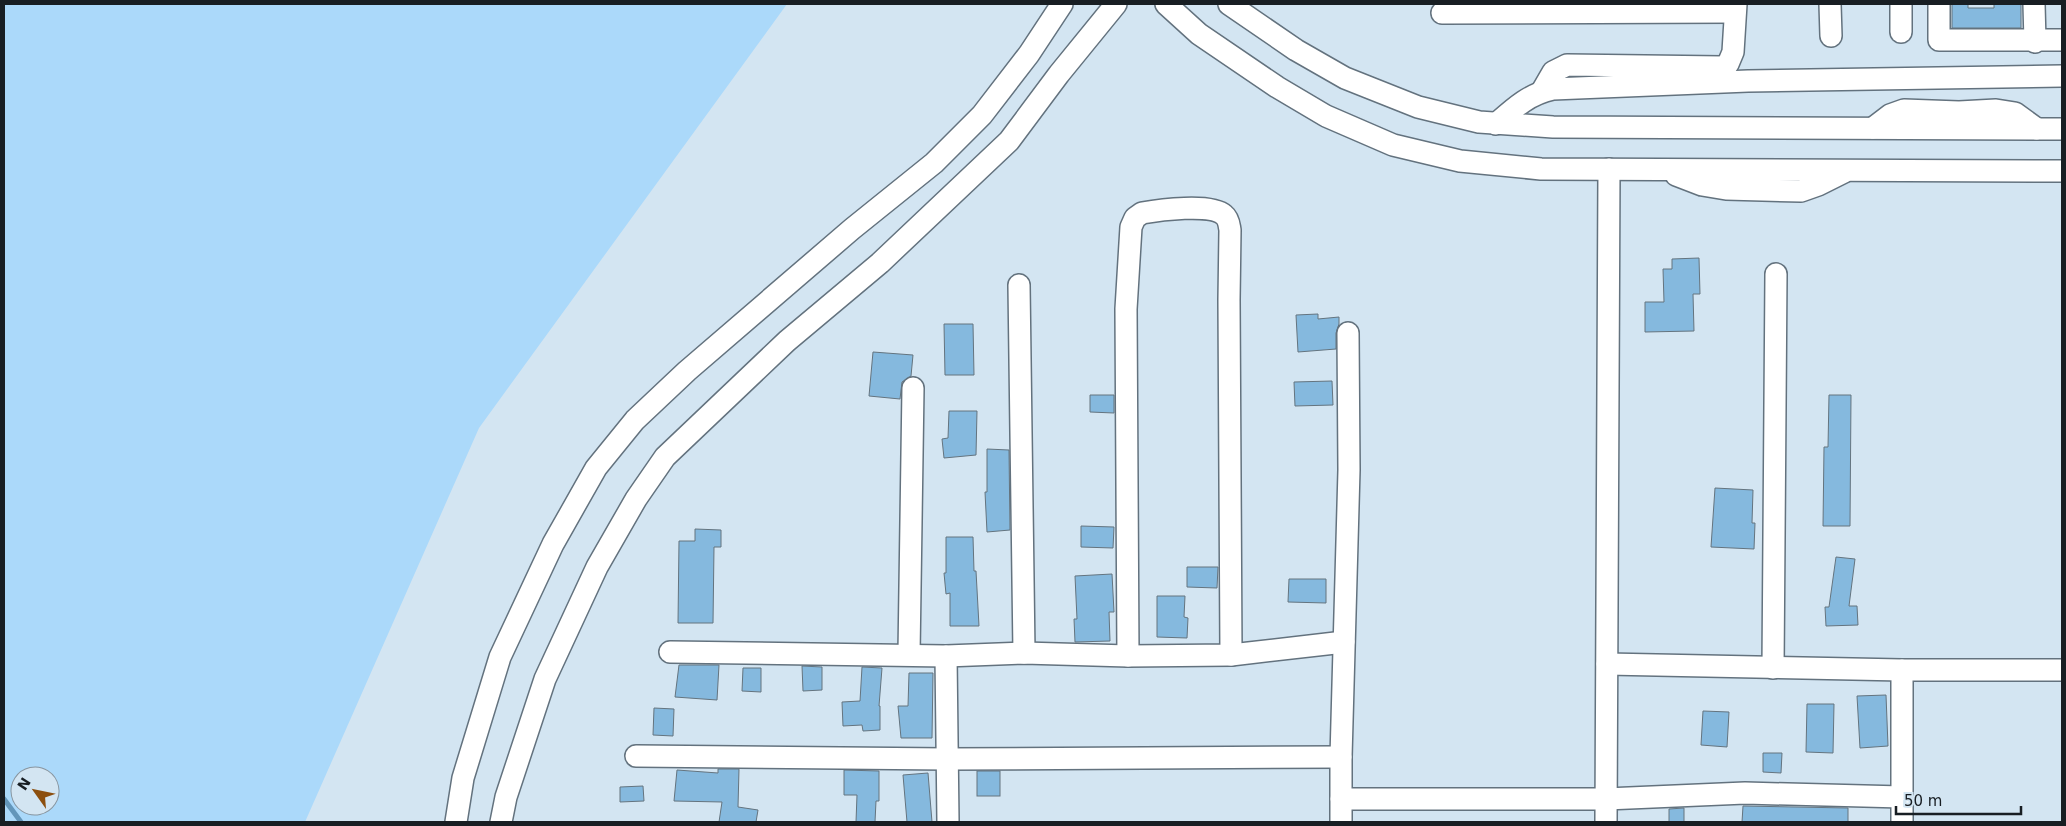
<svg xmlns="http://www.w3.org/2000/svg" width="2066" height="826" font-family="'DejaVu Sans',sans-serif">
	<style>
		.green { fill: #abd9fa; fill-rule: evenodd }
		.lines { fill: none; stroke-linecap: round; stroke-linejoin: round }
		.stream { stroke: #6396ba; stroke-width: 5 }
		.building { fill: #85b9de; stroke: #64747f }
		.minor-casing { stroke: #63727e; stroke-width: 24 }
		.minor { stroke: #fff; stroke-width: 21 }
	</style>
	<rect width="100%" height="100%" fill="#d3e5f2"/>
	<path class="green" d="M4 4H787L479 428 305 822H4ZM20 776H50V806H20Z"/>
	<g class="lines">
		<path class="stream" d="M4 799 21 822"/>
	</g>
	<g class="building">
		<path d="M1952 4H1968V8H1994V4H2021V28H1952Z"/>
		<path d="M1699 258 1700 294H1693L1694 331 1645 332V302H1664L1663 269H1672V259Z"/>
		<path d="M1318 314V319L1339 317V324L1336 333V349L1298 352 1296 315Z"/>
		<path d="M944 324H973L974 375H945Z"/>
		<path d="M873 352 913 355 911 376 902 382 900 399 869 396Z"/>
		<path d="M1332 381 1333 405 1295 406 1294 382Z"/>
		<path d="M1090 395H1114V413L1090 412Z"/>
		<path d="M1829 395H1851L1850 526H1823L1824 447H1828Z"/>
		<path d="M949 411H977L976 455 944 458 942 439 948 438Z"/>
		<path d="M987 449 1009 450 1010 530 987 532 985 492H987Z"/>
		<path d="M1715 488 1753 490 1752 523H1755L1754 549 1711 547Z"/>
		<path d="M1081 526 1114 527 1113 548 1081 547Z"/>
		<path d="M695 529 721 530V547H714L713 623H678L679 541H695Z"/>
		<path d="M946 537H973L974 571H976L979 626H950V593L946 594 944 573H946Z"/>
		<path d="M1836 557 1855 559 1849 606H1857L1858 625 1826 626 1825 607H1829Z"/>
		<path d="M1187 567H1218L1217 588 1187 587Z"/>
		<path d="M1112 574 1114 612H1109L1110 641 1075 642 1074 619H1077L1075 576Z"/>
		<path d="M1289 579H1326V603L1288 602Z"/>
		<path d="M1157 596H1185L1184 617 1188 618 1187 638 1157 637Z"/>
		<path d="M679 665H719L717 700 675 697Z"/>
		<path d="M802 666 822 667V690L803 691Z"/>
		<path d="M862 667 882 668 879 706H880V730L863 731 862 725 843 726 842 702 860 701Z"/>
		<path d="M743 668H761V692L742 691Z"/>
		<path d="M909 673H933L932 738H901L898 706H908Z"/>
		<path d="M1886 695 1888 746 1860 748 1857 696Z"/>
		<path d="M1807 704H1834L1833 753 1806 752Z"/>
		<path d="M654 708 674 709 673 736 653 735Z"/>
		<path d="M1703 711 1729 712 1727 747 1701 745Z"/>
		<path d="M1763 753H1782L1781 773 1763 772Z"/>
		<path d="M718 769H739L738 807 758 810 756 822H719L722 802 674 801 677 770 718 773Z"/>
		<path d="M844 770 879 771V801H876L875 822H856L857 795H844Z"/>
		<rect x="977" y="771" width="23" height="25"/>
		<path d="M928 773 932 822H907L903 775Z"/>
		<path d="M643 786 644 801 620 802V787Z"/>
		<path d="M1743 806 1848 808V822H1742Z"/>
		<path d="M1684 808V822H1669V809Z"/>
	</g>
	<g class="lines">
		<defs>
			<g id="minor">
				<path d="M1166 4 1199 34 1277 87 1326 116 1393 145 1460 161 1541 169 2062 171"/>
				<path d="M1229 4 1296 50 1345 78 1418 107 1479 122 1553 127 2062 129"/>
				<path d="M1830 4 1831 36"/>
				<path d="M1901 4V32"/>
				<path d="M1939 4V40H2062"/>
				<path d="M2034 4 2035 42"/>
				<path d="M1442 13 1735 12"/>
				<path d="M1542 91 1553 72 1567 65 1722 67 1728 64 1733 52 1736 4"/>
				<path d="M1496 124C1514 108 1529 94 1553 89L1748 81 2062 76"/>
				<path d="M1873 128 1890 115 1904 110 1959 112 1996 110 2015 113 2037 129"/>
				<path d="M1676 175 1702 185 1726 189 1801 191 1818 185 1844 172"/>
				<path d="M1019 285 1024 653"/>
				<path d="M670 652 946 656 1024 653 1128 656 1231 655 1344 642"/>
				<path d="M909 654 913 388"/>
				<path d="M946 656 948 822"/>
				<path d="M1128 656 1126 309 1131 227 1135 218 1142 213C1159 210 1211 203 1224 215 1229 219 1229 225 1230 230L1229 300 1231 655"/>
				<path d="M1607 664 1902 670H2062"/>
				<path d="M1773 668 1776 274"/>
				<path d="M636 756 947 759 1341 757"/>
				<path d="M1341 799H1606L1745 793 1902 797"/>
				<path d="M456 822 463 778 500 657 553 544 596 468 635 420 687 371 852 229 934 163 982 115 1029 54 1062 4"/>
				<path d="M501 822 506 797 545 679 597 567 636 499 665 457 787 341 880 263 1009 141 1059 74 1116 4"/>
				<path d="M1341 822V757L1349 470 1348 333"/>
				<path d="M1606 822 1609 169"/>
				<path d="M1902 822V670"/>
			</g>
		</defs>
		<use href="#minor" class="minor-casing"/>
		<use href="#minor" class="minor"/>
	</g>
	<rect width="2066" height="826" fill="none" stroke="#181e23" stroke-width="10"/>
	<g transform="translate(35 791) rotate(303)"><circle r="24" fill="#d3e5f2" stroke="#88959f"/>
	<path d="M0-4L9 19L0 12L-9 19Z" fill="#8c4f0f"/>
	<text y="-8" font-size="14" font-weight="bold" text-anchor="middle" fill="#181e23">N</text>
	</g>
	<path d="M1896 806v8h125v-8" fill="none" stroke="#181e23" stroke-width="2.5"/>
	<text x="1904" y="806" font-size="15" fill="#181e23" stroke="#d3e5f2" stroke-width="4" paint-order="stroke">50 m</text>
</svg>
